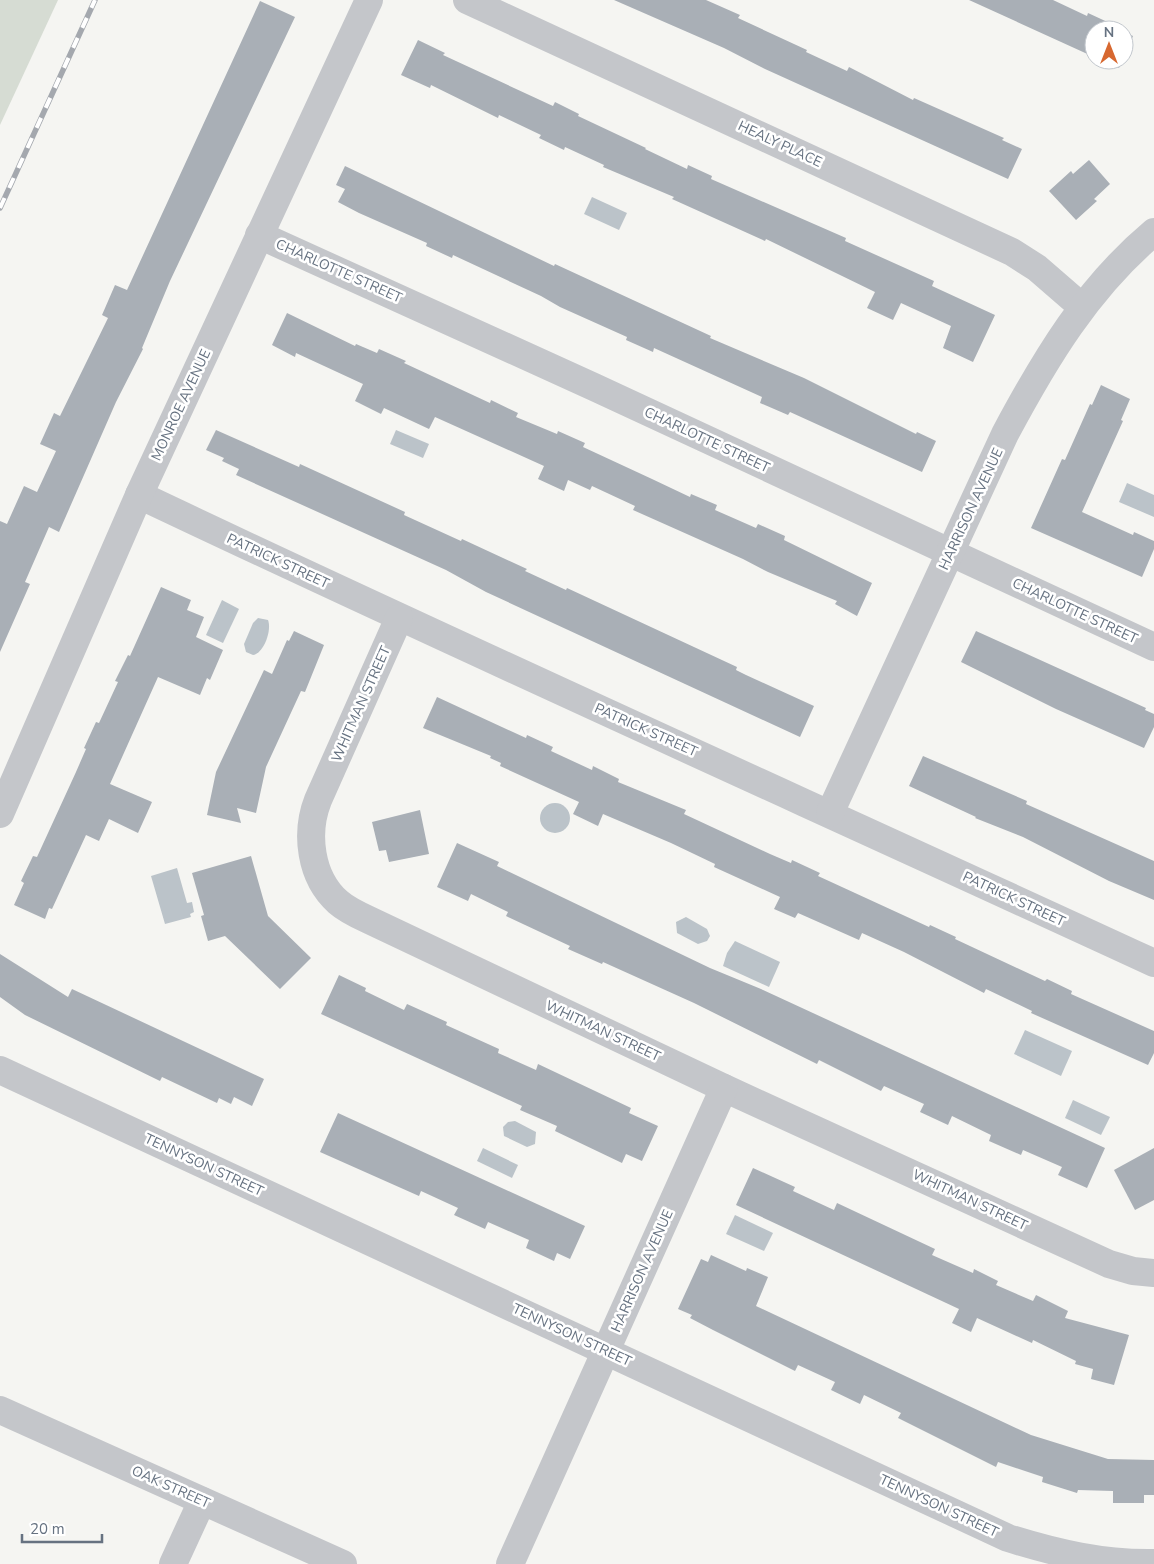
<svg xmlns="http://www.w3.org/2000/svg" width="1154" height="1564" font-family="'Nunito Sans',sans-serif">
	<style>
		.green { fill: #d6dcd3 }
		.water { fill: #bbc3c9 }
		.building { fill: #a9afb6 }
		.lines { fill: none; stroke-linecap: round; stroke-linejoin: round }
		.minor { stroke: #c4c6ca; stroke-width: 28 }
		.rail-casing { stroke: #a4a8ae; stroke-width: 5.5 }
		.rail { stroke: #fff; stroke-width: 4; stroke-dasharray: 11; stroke-linecap: butt }
		.labels { text-anchor: middle; dominant-baseline: central; stroke-width: 5; stroke-linejoin: round; paint-order: stroke }
		.street-label { font-size: 14px; fill: #667281; stroke: #fff }
	</style>
	<rect width="100%" height="100%" fill="#f5f5f2"/>
	<path class="green" d="M0 0H58L0 125Z"/>
	<g class="water">
		<path d="M592 197 627 213 619 230 584 214Z"/>
		<path d="M396 430 429 444 423 458 390 444Z"/>
		<path d="M1127 483 1154 495V517L1119 502Z"/>
		<path d="M222 600 239 609 223 643 206 635Z"/>
		<path d="M258 618 268 620C272 630 264 653 253 655L246 652 244 644 253 623Z"/>
		<circle cx="555" cy="818" r="15"/>
		<path d="M177 868 187 903 192 902 194 912 190 914 191 917 165 924 151 876Z"/>
		<path d="M686 917 707 929 710 936 707 941 698 944 677 933 676 922Z"/>
		<path d="M735 941 780 962 769 987 723 966 727 953Z"/>
		<path d="M1025 1030 1072 1051 1061 1076 1014 1054Z"/>
		<path d="M1073 1100 1110 1117 1101 1135 1065 1118Z"/>
		<path d="M515 1121 536 1132 535 1144 527 1147 504 1136 503 1127 508 1122Z"/>
		<path d="M483 1148 518 1165 512 1178 477 1161Z"/>
		<path d="M735 1215 773 1233 764 1251 726 1234Z"/>
	</g>
	<g class="building">
		<path d="M614 0H706L740 15 738 18 807 50 806 52 847 71 849 67 913 100 914 98 1004 138 1002 140 1022 149 1008 179 765 69 724 48Z"/>
		<path d="M969 0H1053L1087 16 1088 13 1114 25 1113 27 1120 30H1094V57Z"/>
		<path d="M260 1 295 17 170 281 142 348 143 349 116 402 59 532 49 527 25 582 30 584 0 652V521L7 524 24 486 37 492 56 451 40 444 54 413 60 416 108 318 102 315 115 285 127 290Z"/>
		<path d="M1124 32 1133 36 1124 57Z"/>
		<path d="M418 40 445 53 443 55 553 106 555 102 579 114 578 116 646 148 645 149 687 169 688 165 712 176 711 179 846 238 845 241 934 281 932 286 995 315 973 362 943 348 951 326 901 303 893 320 867 308 875 292 766 239 765 241 672 199 674 197 603 167 604 165 565 147 564 150 539 138 541 135 499 115 498 118 431 85 430 88 401 75Z"/>
		<path d="M1101 60H1123L1119 68Z"/>
		<path d="M1089 160 1110 184 1094 199 1097 201 1076 220 1049 191 1071 171 1073 174Z"/>
		<path d="M345 166 554 266 555 264 711 336 710 338 804 378 916 434 917 432 936 441 922 472 790 412 788 415 760 403 762 397 654 348 653 352 626 340 627 337 560 307 541 296 453 255 452 258 426 246 427 243 359 213 338 202 345 189 336 185Z"/>
		<path d="M287 313 355 346 356 344 377 353 379 349 406 361 404 363 490 403 491 400 518 413 516 417 557 434 558 431 585 443 583 447 652 479 690 497 691 494 717 505 715 510 756 528 758 524 785 536 784 540 872 583 857 616 835 604 837 601 768 572 743 559 633 510 635 506 592 486 590 490 568 480 564 491 538 479 544 466 435 417 429 429 384 408 381 414 355 401 363 384 296 353 295 357 272 345Z"/>
		<path d="M1101 385 1130 399 1121 420 1123 421 1082 512 1133 535 1134 532 1154 541V549L1142 577 1031 528 1062 459 1065 460 1090 404 1092 405Z"/>
		<path d="M216 430 299 467 300 464 405 512 404 515 461 541 462 539 527 569 525 571 566 590 567 588 737 667 736 670 746 675 814 706 800 737 486 592 446 570 236 475 239 469 222 461 224 458 206 450Z"/>
		<path d="M161 587 191 600 187 610 204 617 196 637 223 650 210 680 207 678 200 695 158 677 110 784 152 802 138 833 109 819 99 841 86 835 52 909 49 908 45 919 14 905 24 883 21 881 33 856 37 857 76 772 86 749 84 748 96 722 99 723 118 682 115 681 128 655 130 656Z"/>
		<path d="M294 631 324 645 305 692 301 691 266 767 256 813 237 808 241 823 207 815 216 772 264 670 272 674 287 640 289 641Z"/>
		<path d="M976 631 1146 708 1145 710 1154 714V727L1144 748 1056 709 961 662Z"/>
		<path d="M437 697 526 738 527 735 553 747 551 751 592 770 593 766 619 779 618 782 686 810 684 814 770 854 791 863 792 860 820 873 818 876 929 927 930 925 956 937 955 939 1045 981 1047 979 1072 991 1071 994 1154 1031V1053L1148 1065 1031 1013 1032 1011 986 989 984 993 904 952 862 933 859 940 798 913 795 918 774 909 780 897 714 867 715 864 671 843 603 814 598 826 573 814 579 802 500 766 501 763 490 758 491 756 423 728Z"/>
		<path d="M923 756 1027 801 1026 804 1154 861V900L1109 881 1023 837 975 818 976 817 909 786Z"/>
		<path d="M420 810 429 854 389 862 386 850 379 851 372 822Z"/>
		<path d="M457 843 499 862 497 866 710 968 761 989 1105 1148 1087 1188 1058 1175 1062 1167 1023 1150 1021 1155 989 1141 991 1135 952 1116 948 1125 920 1112 924 1104 884 1086 881 1091 819 1060 817 1064 694 1003 603 962 602 964 568 949 570 946 506 916 508 912 471 894 468 901 437 887Z"/>
		<path d="M251 856 268 916 311 958 280 989 225 936 208 941 201 916 204 915 192 873Z"/>
		<path d="M0 954 68 997 72 989 264 1079 252 1106 234 1097 231 1104 219 1098 217 1103 162 1077 160 1081 25 1015 0 997Z"/>
		<path d="M339 975 366 988 365 991 404 1010 407 1004 447 1022 446 1025 499 1049 498 1053 536 1070 538 1064 631 1108 629 1113 658 1126 642 1161 626 1154 622 1163 555 1131 557 1126 520 1110 522 1106 321 1014Z"/>
		<path d="M338 1113 585 1226 570 1259 557 1253 554 1261 526 1248 529 1240 488 1222 485 1229 454 1215 458 1208 421 1191 419 1196 320 1152Z"/>
		<path d="M1154 1148V1200L1135 1210 1114 1170Z"/>
		<path d="M753 1168 795 1187 793 1191 834 1210 837 1203 935 1249 932 1255 973 1273 974 1269 998 1281 996 1285 1033 1301 1036 1295 1068 1311 1065 1318 1129 1335 1114 1385 1091 1379 1093 1369 1075 1364 1076 1361 1033 1340 1032 1343 977 1318 971 1332 952 1323 959 1309 736 1205Z"/>
		<path d="M711 1255 746 1271 747 1268 768 1277 756 1306 1031 1435 1108 1459 1154 1460V1495H1144V1503H1113V1491L1078 1490 1077 1493 1042 1482 1043 1477 998 1462 996 1467 898 1418 901 1413 864 1395 860 1404 831 1390 835 1382 798 1365 795 1371 713 1330 690 1318 692 1315 678 1309 701 1259 708 1262Z"/>
	</g>
	<g class="lines">
		<g class="minor">
			<path d="M467 0 1012 252 1037 268 1082 307"/>
			<path d="M259 235 594 387 1154 647"/>
			<path d="M139 495C476 655 816 807 1154 963"/>
			<path d="M399 618 318 800C305 833 310 877 338 902 347 910 358 915 369 920L724 1088 1109 1264 1133 1271 1154 1273"/>
			<path d="M830 813 1005 434C1045 359 1088 287 1154 232"/>
			<path d="M0 814 139 495 369 0"/>
			<path d="M0 1070 1008 1538C1056 1553 1103 1564 1154 1563"/>
			<path d="M0 1410 343 1564"/>
			<path d="M173 1564 202 1501"/>
			<path d="M510 1564 724 1088"/>
		</g>
		<defs>
			<path id="rail" d="M0 208 95 0"/>
		</defs>
		<use href="#rail" class="rail-casing"/>
		<use href="#rail" class="rail"/>
	</g>
	<g class="labels">
		<g class="street-label">
			<text transform="translate(780 144) rotate(25)">HEALY PLACE</text>
			<text transform="translate(339 271) rotate(24)">CHARLOTTE STREET</text>
			<text transform="translate(181 405) rotate(-65)">MONROE AVENUE</text>
			<text transform="translate(707 440) rotate(25)">CHARLOTTE STREET</text>
			<text transform="translate(971 509) rotate(-65)">HARRISON AVENUE</text>
			<text transform="translate(278 561) rotate(25)">PATRICK STREET</text>
			<text transform="translate(1075 611) rotate(25)">CHARLOTTE STREET</text>
			<text transform="translate(361 704) rotate(-66)">WHITMAN STREET</text>
			<text transform="translate(646 730) rotate(24)">PATRICK STREET</text>
			<text transform="translate(1014 899) rotate(25)">PATRICK STREET</text>
			<text transform="translate(603 1031) rotate(25)">WHITMAN STREET</text>
			<text transform="translate(204 1165) rotate(25)">TENNYSON STREET</text>
			<text transform="translate(970 1200) rotate(25)">WHITMAN STREET</text>
			<text transform="translate(642 1271) rotate(-66)">HARRISON AVENUE</text>
			<text transform="translate(572 1335) rotate(25)">TENNYSON STREET</text>
			<text transform="translate(171 1487) rotate(24)">OAK STREET</text>
			<text transform="translate(939 1506) rotate(25)">TENNYSON STREET</text>
		</g>
	</g>
	<g transform="translate(1109 45)"><circle r="24" fill="#ffffff" stroke="#c2c7cd"/>
	<path d="M0-4L9 19L0 12L-9 19Z" fill="#d76830"/>
	<text y="-8" font-size="14" font-weight="bold" text-anchor="middle" fill="#667281">N</text>
	</g>
	<path d="M22 1534v8h80v-8" fill="none" stroke="#667281" stroke-width="2.5"/>
	<text x="30" y="1534" font-size="15" fill="#667281" stroke="#ffffff" stroke-width="4" paint-order="stroke">20 m</text>
</svg>
